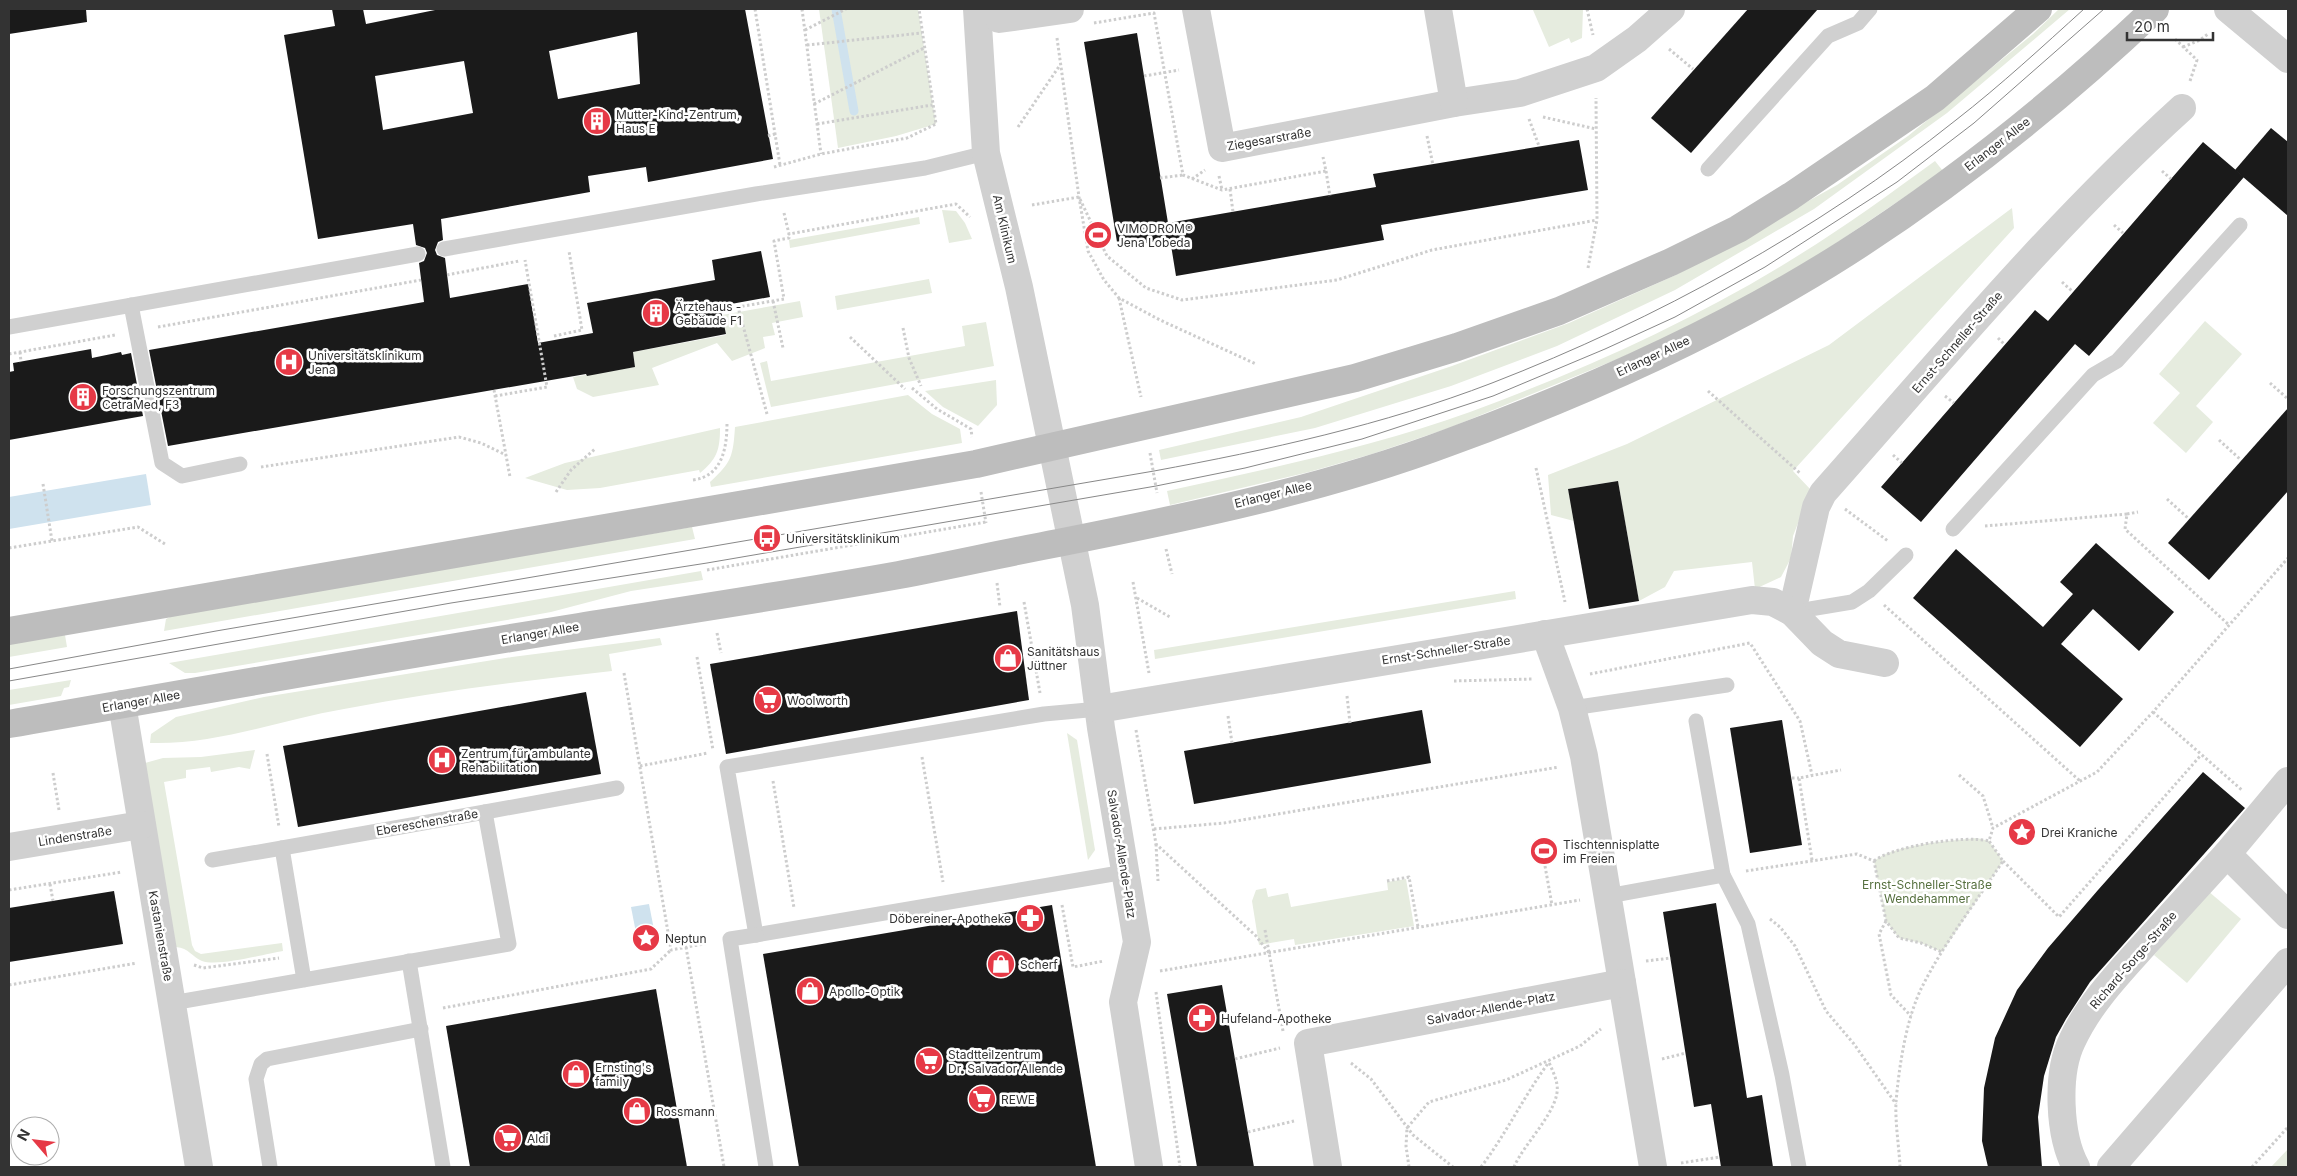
<svg xmlns="http://www.w3.org/2000/svg" width="2297" height="1176" font-family="Inter,sans-serif">
	<style>
		.green { fill: #e6ecdf }
		.water { fill: #cfe2ee }
		.lines { fill: none; stroke-linecap: round; stroke-linejoin: round }
		.stream { stroke: #cfe2ee; stroke-width: 9 }
		.building { fill: #1a1a1a; fill-rule: evenodd }
		.path { stroke: #cdcdcd; stroke-width: 3; stroke-dasharray: 2.5 2.5; stroke-linecap: butt }
		.lane { stroke: #d0d0d0; stroke-width: 15 }
		.street { stroke: #d0d0d0; stroke-width: 28 }
		.secondary { stroke: #bdbdbd; stroke-width: 28 }
		.tram { stroke: #888; stroke-width: 1 }
		.labels { text-anchor: middle; dominant-baseline: central; stroke-width: 5; stroke-linejoin: round; paint-order: stroke }
		.poi-label { font-size: 12px; fill: #333; stroke: #fff; text-anchor: start }
		.street-label { font-size: 12px; fill: #333; stroke: #fff }
		.park-label { font-size: 12px; fill: #56703f; stroke: #fff }
	</style>
	<rect width="100%" height="100%" fill="#fff"/>
	<g class="green">
		<path d="M819 9H918L936 124 896 136 838 148Z"/>
		<path d="M1537 9H1583L1582 38 1571 43 1569 38 1549 47 1533 10Z"/>
		<path d="M2059 9H2070L1947 113 1814 209 1675 290 1557 346 1451 386 1315 428 1161 460 1159 450 1301 417 1452 366 1569 323 1678 274 1837 185 1908 136 2033 34Z"/>
		<path d="M1935 161 1943 171 1829 248 1761 289 1681 331 1620 358 1449 428 1372 454 1309 472 1170 505 1167 491C1269 469 1372 447 1470 412 1584 370 1697 319 1799 255 1846 226 1891 193 1935 161Z"/>
		<path d="M2012 208 2014 228 1793 471 1811 490 1793 536 1791 558 1781 577 1755 589 1752 562 1674 571 1665 587 1639 601 1618 481 1568 489 1574 521 1551 515 1548 475 1627 444 1829 345Z"/>
		<path d="M942 210 956 211 965 223 972 239 949 243Z"/>
		<path d="M919 217 920 224 790 248 789 240Z"/>
		<path d="M929 279 932 293 837 310 835 296Z"/>
		<path d="M800 301 803 317 772 323 775 335 763 337 765 348 732 361 717 343 652 368 659 385 593 397 577 389 573 377 635 367 633 352 726 335 722 315Z"/>
		<path d="M2205 321 2242 354 2196 406 2213 422 2186 453 2153 423 2180 393 2159 374Z"/>
		<path d="M986 322 994 366 771 407 760 363 767 361 771 381 965 346 962 326Z"/>
		<path d="M996 380 997 405 978 426 943 407 925 391Z"/>
		<path d="M908 395 932 414 960 429 962 443 711 487 710 482C732 462 733 456 735 427Z"/>
		<path d="M720 428C720 450 717 459 700 473L699 470 600 488 567 490 525 478 565 463Z"/>
		<path d="M692 527 695 539 164 631 166 619 176 614Z"/>
		<path d="M701 571 703 580 631 591 551 612 501 621 195 673H185L169 663Z"/>
		<path d="M1515 591 1516 599 1155 659 1154 650Z"/>
		<path d="M65 635 67 647 9 657V644Z"/>
		<path d="M660 638 662 645 609 654 612 671C522 681 433 692 344 709 280 720 216 745 150 743L151 734 176 717 264 697 512 657Z"/>
		<path d="M71 680 69 687 64 688 61 696 9 705V690Z"/>
		<path d="M1067 733 1077 740 1095 850 1088 860Z"/>
		<path d="M255 750 250 769 239 767 211 772 210 767 186 770V778L164 782 192 945 195 951 201 954 282 943 283 951C265 954 218 967 202 961 192 957 189 948 176 947L145 763 163 758 201 757Z"/>
		<path d="M1977 838 1989 841 2003 861 1942 952 1921 943 1899 938 1886 921 1874 861C1895 844 1950 841 1977 838Z"/>
		<path d="M1406 879 1414 926 1295 945 1294 939 1259 945 1252 901 1256 890 1266 888 1268 897 1288 893 1291 907 1388 890 1387 882Z"/>
		<path d="M2208 891 2241 919 2187 983 2154 955Z"/>
		<path d="M2288 1149V1167H2271Z"/>
	</g>
	<g class="water">
		<path d="M146 474 151 505 9 529V497Z"/>
		<path d="M649 904 656 940 638 943 631 907Z"/>
	</g>
	<g class="lines">
		<path class="stream" d="M836 9 854 111"/>
	</g>
	<g class="building">
		<path d="M9 9H86L87 22 9 34Z"/>
		<path d="M332 9H363L366 24 440 9H745L773 159 648 182 646 167 588 176 590 192 441 219 443 240 438 242 435 250 437 255 445 258 450 298 528 284 538 343 593 333 587 303 715 280 712 260 761 251 770 297 720 306 726 334 633 352 635 367 587 376 586 374 168 446 149 350 424 302 419 263 424 261 427 253 425 248 416 245 413 224 318 239 284 35 335 26ZM637 32 640 84 558 99 549 51ZM464 61 473 113 383 130 375 76Z"/>
		<path d="M1748 9H1818L1691 153 1651 118Z"/>
		<path d="M1137 33 1168 223 1376 187 1373 174 1579 140 1588 190 1381 225 1384 240 1176 276 1170 239 1118 248 1084 42Z"/>
		<path d="M2271 128 2288 142V216L2235 170Z"/>
		<path d="M2203 142 2244 177 2089 356 2075 344 1921 522 1881 487 2035 310 2048 321Z"/>
		<path d="M91 349 92 358 121 352 122 355 131 353 143 416 9 440V372L14 371 13 363Z"/>
		<path d="M2288 408V491L2209 580 2168 543Z"/>
		<path d="M1618 481 1639 601 1589 609 1568 489Z"/>
		<path d="M2096 543 2174 612 2139 651 2093 609 2061 644 2123 699 2080 747 1913 598 1956 549 2043 627 2073 594 2060 582Z"/>
		<path d="M1017 611 1029 700 726 754 710 664Z"/>
		<path d="M586 692 601 774 298 827 283 746Z"/>
		<path d="M1422 710 1431 763 1194 804 1184 751Z"/>
		<path d="M1782 720 1802 845 1750 853 1730 728Z"/>
		<path d="M2203 772 2245 808 2090 982 2066 1019 2056 1037 2044 1076 2038 1117 2042 1167H1988L1982 1141 1984 1088 1995 1038 2017 990 2048 948 2098 890Z"/>
		<path d="M114 891 123 944 9 962V908Z"/>
		<path d="M1716 903 1747 1098 1762 1095 1773 1167H1721L1711 1104 1694 1107 1663 912Z"/>
		<path d="M1052 905 1096 1167H799L763 954Z"/>
		<path d="M1222 985 1235 1059 1254 1167H1197L1167 994Z"/>
		<path d="M656 989 687 1167H470L446 1026Z"/>
	</g>
	<g class="lines">
		<g class="path">
			<path d="M755 9 780 165"/>
			<path d="M802 9 821 154"/>
			<path d="M1587 9 1593 35"/>
			<path d="M1094 23 1154 13 1183 175 1222 190 1326 171 1323 157"/>
			<path d="M805 30 846 9"/>
			<path d="M1057 38 1079 197 1088 251 1104 280 1119 298 1160 320 1256 364"/>
			<path d="M2175 39 2197 60 2190 81"/>
			<path d="M807 45 922 33"/>
			<path d="M2183 47 2200 40 2208 34"/>
			<path d="M1669 49 1693 69"/>
			<path d="M1144 76 1179 70"/>
			<path d="M814 104 924 48"/>
			<path d="M1543 117 1596 129"/>
			<path d="M1529 119 1539 146"/>
			<path d="M817 124 932 105"/>
			<path d="M1018 127 1060 65"/>
			<path d="M768 136 775 134"/>
			<path d="M1427 136 1433 165"/>
			<path d="M774 167 821 154 907 138 936 124 919 9"/>
			<path d="M1326 171 1330 196"/>
			<path d="M2162 171 2171 179"/>
			<path d="M1219 176 1222 190"/>
			<path d="M1160 178 1183 175"/>
			<path d="M1192 179 1205 170"/>
			<path d="M1230 189 1233 212"/>
			<path d="M1032 205 1079 197 1107 256 1146 288 1182 300 1337 280 1432 250 1597 220"/>
			<path d="M784 213 789 234 956 204 970 217"/>
			<path d="M2114 225 2123 233"/>
			<path d="M1588 268 1597 220 1596 98"/>
			<path d="M447 275 519 261"/>
			<path d="M2062 282 2072 291"/>
			<path d="M1119 298 1141 397"/>
			<path d="M773 301 783 348"/>
			<path d="M722 310 738 307"/>
			<path d="M158 327 421 280"/>
			<path d="M903 328 909 358 921 386"/>
			<path d="M554 336 582 330 569 251"/>
			<path d="M850 337 905 389"/>
			<path d="M1998 338 2005 345"/>
			<path d="M20 352 21 362"/>
			<path d="M9 354 115 335"/>
			<path d="M2270 383 2288 399"/>
			<path d="M912 388 937 409 971 429 972 437"/>
			<path d="M494 390 510 477"/>
			<path d="M1708 391 1801 474"/>
			<path d="M495 396 547 387 525 260"/>
			<path d="M1945 396 1954 403"/>
			<path d="M767 414 738 307 784 299 774 241 789 238V234"/>
			<path d="M2219 440 2241 460"/>
			<path d="M1150 453 1157 493"/>
			<path d="M1893 455 1902 463"/>
			<path d="M261 467 459 437 481 443 506 455"/>
			<path d="M1536 468 1565 602"/>
			<path d="M693 480C723 476 727 447 727 422"/>
			<path d="M43 484 52 541"/>
			<path d="M556 492 571 470 596 448"/>
			<path d="M981 492 986 523"/>
			<path d="M2167 499 2189 519"/>
			<path d="M1845 509 1888 541"/>
			<path d="M2127 514 2138 512"/>
			<path d="M1985 526 2127 514 2125 529 2229 625"/>
			<path d="M766 531 767 538"/>
			<path d="M9 548 138 527 165 544"/>
			<path d="M1166 549 1172 574"/>
			<path d="M707 570 986 522"/>
			<path d="M1133 582 1149 673"/>
			<path d="M997 583 1000 607"/>
			<path d="M1137 598 1170 617"/>
			<path d="M1024 602 1040 693"/>
			<path d="M1884 605 2080 781"/>
			<path d="M717 633 721 653"/>
			<path d="M697 657 713 750"/>
			<path d="M624 673 671 950 709 943"/>
			<path d="M1590 674 1750 643 1800 721 1812 775"/>
			<path d="M1454 681 1532 679"/>
			<path d="M1347 696 1350 723"/>
			<path d="M2153 712 2243 791"/>
			<path d="M1228 716 1232 743"/>
			<path d="M1136 730 1156 844 1256 936 1269 953"/>
			<path d="M267 754 279 827"/>
			<path d="M922 757 943 882"/>
			<path d="M640 766 708 753"/>
			<path d="M53 773 59 810"/>
			<path d="M1959 775 1983 796 1993 828"/>
			<path d="M1792 778H1799"/>
			<path d="M773 781 794 908"/>
			<path d="M1154 829 1224 823 1559 767"/>
			<path d="M1156 844 1158 881"/>
			<path d="M1812 860 1799 778 1841 770"/>
			<path d="M1874 861C1893 846 1965 835 1989 841"/>
			<path d="M2003 861 2059 917 2201 755"/>
			<path d="M1545 866 1552 905"/>
			<path d="M1746 871 1857 854 1874 861 1886 921 1899 938 1921 943 1942 952"/>
			<path d="M1387 881 1409 877 1418 927"/>
			<path d="M50 884 53 901"/>
			<path d="M9 890 122 872"/>
			<path d="M1062 905 1073 967 1104 961"/>
			<path d="M1770 919 1780 927 1795 946 1826 1011 1854 1044 1896 1104"/>
			<path d="M1886 921 1879 934 1891 995 1911 1016"/>
			<path d="M1265 930 1283 1031"/>
			<path d="M686 947 724 1167"/>
			<path d="M1646 961 1671 958"/>
			<path d="M194 965 203 968 279 958"/>
			<path d="M1160 971 1580 900"/>
			<path d="M9 985 137 963"/>
			<path d="M1156 992 1180 1167"/>
			<path d="M443 1008 651 969 671 950"/>
			<path d="M1235 1059 1280 1048"/>
			<path d="M1662 1059 1686 1053"/>
			<path d="M1351 1063 1371 1079 1413 1135 1453 1167"/>
			<path d="M1248 1132 1294 1121"/>
			<path d="M1681 1163 1720 1157"/>
			<path d="M1409 1167 1406 1146 1407 1128 1429 1102 1506 1080 1580 1046 1601 1029"/>
			<path d="M1481 1167C1506 1134 1524 1096 1549 1062"/>
			<path d="M1514 1167C1524 1143 1561 1109 1557 1085 1556 1077 1552 1070 1549 1062"/>
			<path d="M1900 1167C1899 1146 1895 1123 1896 1102 1899 1067 1906 1019 1922 987 1944 943 1976 902 2003 861L1989 841 1993 828 2097 772 2153 712 2288 558"/>
			<path d="M2252 1167 2288 1127"/>
		</g>
		<g class="lane">
			<path d="M1708 169 1828 36 1858 23 1870 9"/>
			<path d="M444 249 756 194 925 168 986 153"/>
			<path d="M131 305 162 463 182 476 240 464"/>
			<path d="M9 327 418 254"/>
			<path d="M1953 529 2093 375 2117 361 2240 225"/>
			<path d="M1792 612 1852 602 1869 591 1906 555"/>
			<path d="M1572 708 1727 685"/>
			<path d="M1099 709 1044 714 727 767 756 935 1125 872"/>
			<path d="M1696 721 1723 875 1748 924 1782 1075 1799 1167"/>
			<path d="M485 812 617 788"/>
			<path d="M212 860 282 848"/>
			<path d="M1608 896 1723 875"/>
			<path d="M756 935 730 939 766 1167"/>
			<path d="M409 961 443 1167"/>
			<path d="M172 1003 509 944 485 812 282 848 304 980"/>
			<path d="M270 1167 256 1079 261 1064 267 1059 421 1029"/>
		</g>
		<g class="street">
			<path d="M977 9 986 153 1019 287 1085 605 1101 728 1137 942 1123 1002 1149 1167"/>
			<path d="M1196 9 1222 148 1454 103 1520 93 1596 68 1637 39 1671 9"/>
			<path d="M1438 9 1454 103"/>
			<path d="M2228 9 2288 59"/>
			<path d="M999 19 1070 9"/>
			<path d="M1792 612 1816 507 1823 493C1940 361 2052 226 2182 108"/>
			<path d="M1545 634 1572 708 1584 756 1653 1167"/>
			<path d="M122 704 199 1167"/>
			<path d="M1099 709 1752 600 1773 602 1792 612 1822 643 1839 654 1885 663"/>
			<path d="M9 847 141 825"/>
			<path d="M2227 854 2288 781"/>
			<path d="M1328 1167 1308 1043 1622 983"/>
			<path d="M2076 1167C2059 1136 2056 1074 2072 1041 2089 1004 2118 974 2145 944 2172 914 2200 884 2227 854L2288 915"/>
			<path d="M2111 1167 2288 962"/>
		</g>
		<g class="secondary">
			<path d="M9 631 976 464 1355 378 1457 347 1559 311 1671 262 1738 229 1791 196 1935 98 2038 9"/>
			<path d="M9 724C199 691 389 657 579 627 686 610 793 594 899 575 952 565 1005 553 1058 543 1189 517 1325 489 1450 442 1583 393 1727 329 1846 253 1955 183 2061 98 2155 9"/>
		</g>
		<g class="tram">
			<path d="M9 669 216 631 1154 471C1268 450 1383 425 1492 383 1657 319 1817 231 1956 120 2001 85 2042 47 2084 9"/>
			<path d="M9 681 451 603 707 563 1156 486 1245 468 1362 439 1493 396 1605 349 1675 317 1765 267 1897 182 1974 123 2104 9"/>
		</g>
	</g>
	<defs>
		<symbol id="building-disc" viewBox="-11 -11 22 22"><circle r="9.5" fill="#e63946" stroke="#fff"/><path d="M-4-6H4V6H1V3H-1V6H-4ZM-2.5-4.3h1.7v1.8h-1.7ZM.8-4.3h1.7v1.8H.8ZM-2.5-1h1.7V.8h-1.7ZM.8-1h1.7V.8H.8Z" fill="#fff"/></symbol>
		<symbol id="stadium-disc" viewBox="-11 -11 22 22"><circle r="9.5" fill="#e63946" stroke="#fff"/><path d="M0-5a6.5 5 0 1 0 0 10a6.5 5 0 1 0 0-10ZM-3.5-1.8h7v3.6h-7Z" fill="#fff"/></symbol>
		<symbol id="hospital-disc" viewBox="-11 -11 22 22"><circle r="9.5" fill="#e63946" stroke="#fff"/><path d="M-5-5h3v3.5h4V-5h3V5h-3V1.5h-4V5h-3Z" fill="#fff"/></symbol>
		<symbol id="bus-disc" viewBox="-11 -11 22 22"><circle r="9.5" fill="#e63946" stroke="#fff"/><path d="M-5-6H5V4H4V6H2V4H-2V6H-4V4H-5ZM-3.5-4V0h7V-4ZM-3.5 1.2v1.5H-2V1.2ZM2 1.2v1.5H3.5V1.2Z" fill="#fff"/></symbol>
		<symbol id="shop-disc" viewBox="-11 -11 22 22"><circle r="9.5" fill="#e63946" stroke="#fff"/><path d="M-5-2.5h2.3a2.7 3.5 0 0 1 5.4 0H5L5.5 6h-11ZM-1.5-2.5h3a1.5 2.3 0 0 0-3 0Z" fill="#fff"/></symbol>
		<symbol id="supermarket-disc" viewBox="-11 -11 22 22"><circle r="9.5" fill="#e63946" stroke="#fff"/><path d="M-6-5.5h2.5l.6 2H6L4.5 2H-2.5L-4.4-4H-6ZM-1.5 3.2a1.3 1.3 0 1 0 .1 0ZM3 3.2a1.3 1.3 0 1 0 .1 0Z" fill="#fff"/></symbol>
		<symbol id="sight-disc" viewBox="-11 -11 22 22"><circle r="9.5" fill="#e63946" stroke="#fff"/><path d="M0-6L1.8-2.2L6-1.7L2.9 1.2L3.7 5.4L0 3.3L-3.7 5.4L-2.9 1.2L-6-1.7L-1.8-2.2Z" fill="#fff"/></symbol>
		<symbol id="pharmacy-disc" viewBox="-11 -11 22 22"><circle r="9.5" fill="#e63946" stroke="#fff"/><path d="M-2-6h4v4h4v4h-4v4h-4v-4h-4v-4h4Z" fill="#fff"/></symbol>
	</defs>
	<g fill-rule="evenodd">
		<use href="#building-disc" x="581" y="105" width="32" height="32"/>
		<use href="#stadium-disc" x="1082" y="219" width="32" height="32"/>
		<use href="#building-disc" x="640" y="297" width="32" height="32"/>
		<use href="#hospital-disc" x="273" y="346" width="32" height="32"/>
		<use href="#building-disc" x="67" y="381" width="32" height="32"/>
		<use href="#bus-disc" x="751" y="522" width="32" height="32"/>
		<use href="#shop-disc" x="992" y="642" width="32" height="32"/>
		<use href="#supermarket-disc" x="752" y="684" width="32" height="32"/>
		<use href="#hospital-disc" x="426" y="744" width="32" height="32"/>
		<use href="#sight-disc" x="2006" y="816" width="32" height="32"/>
		<use href="#stadium-disc" x="1528" y="835" width="32" height="32"/>
		<use href="#pharmacy-disc" x="1014" y="902" width="32" height="32"/>
		<use href="#sight-disc" x="630" y="922" width="32" height="32"/>
		<use href="#shop-disc" x="985" y="948" width="32" height="32"/>
		<use href="#shop-disc" x="794" y="975" width="32" height="32"/>
		<use href="#pharmacy-disc" x="1186" y="1002" width="32" height="32"/>
		<use href="#supermarket-disc" x="913" y="1045" width="32" height="32"/>
		<use href="#shop-disc" x="560" y="1058" width="32" height="32"/>
		<use href="#supermarket-disc" x="966" y="1083" width="32" height="32"/>
		<use href="#shop-disc" x="621" y="1095" width="32" height="32"/>
		<use href="#supermarket-disc" x="492" y="1122" width="32" height="32"/>
	</g>
	<g class="labels">
		<g class="poi-label">
			<text x="616" y="114">Mutter-Kind-Zentrum,<tspan x="616" dy="14">Haus E</tspan></text>
			<text x="1117" y="228">VIMODROM®<tspan x="1117" dy="14">Jena Lobeda</tspan></text>
			<text x="675" y="306">Ärztehaus -<tspan x="675" dy="14">Gebäude F1</tspan></text>
			<text x="308" y="355">Universitätsklinikum<tspan x="308" dy="14">Jena</tspan></text>
			<text x="102" y="390">Forschungszentrum<tspan x="102" dy="14">CetraMed, F3</tspan></text>
			<text x="786" y="538">Universitätsklinikum</text>
			<text x="1027" y="651">Sanitätshaus<tspan x="1027" dy="14">Jüttner</tspan></text>
			<text x="787" y="700">Woolworth</text>
			<text x="461" y="753">Zentrum für ambulante<tspan x="461" dy="14">Rehabilitation</tspan></text>
			<text x="2041" y="832">Drei Kraniche</text>
			<text x="1563" y="844">Tischtennisplatte<tspan x="1563" dy="14">im Freien</tspan></text>
			<text x="1011" y="918" text-anchor="end">Döbereiner-Apotheke</text>
			<text x="665" y="938">Neptun</text>
			<text x="1020" y="964">Scherf</text>
			<text x="829" y="991">Apollo-Optik</text>
			<text x="1221" y="1018">Hufeland-Apotheke</text>
			<text x="948" y="1054">Stadtteilzentrum<tspan x="948" dy="14">Dr. Salvador Allende</tspan></text>
			<text x="595" y="1067">Ernsting's<tspan x="595" dy="14">family</tspan></text>
			<text x="1001" y="1099">REWE</text>
			<text x="656" y="1111">Rossmann</text>
			<text x="527" y="1138">Aldi</text>
		</g>
		<g class="street-label">
			<text transform="translate(1269 139) rotate(-10)">Ziegesarstraße</text>
			<text transform="translate(1997 144) rotate(-38)">Erlanger Allee</text>
			<text transform="translate(1005 229) rotate(77)">Am Klinikum</text>
			<text transform="translate(1957 342) rotate(-49)">Ernst-Schneller-Straße</text>
			<text transform="translate(1653 356) rotate(-25)">Erlanger Allee</text>
			<text transform="translate(1273 494) rotate(-14)">Erlanger Allee</text>
			<text transform="translate(540 633) rotate(-10)">Erlanger Allee</text>
			<text transform="translate(1446 650) rotate(-9)">Ernst-Schneller-Straße</text>
			<text transform="translate(141 701) rotate(-10)">Erlanger Allee</text>
			<text transform="translate(427 822) rotate(-10)">Ebereschenstraße</text>
			<text transform="translate(75 836) rotate(-9)">Lindenstraße</text>
			<text transform="translate(1122 854) rotate(81)">Salvador-Allende-Platz</text>
			<text transform="translate(161 936) rotate(80)">Kastanienstraße</text>
			<text transform="translate(2133 960) rotate(-49)">Richard-Sorge-Straße</text>
			<text transform="translate(1491 1008) rotate(-11)">Salvador-Allende-Platz</text>
		</g>
		<g class="park-label">
			<text x="1927" y="884">Ernst-Schneller-Straße<tspan x="1927" dy="14">Wendehammer</tspan></text>
		</g>
	</g>
	<rect width="2297" height="1176" fill="none" stroke="#333333" stroke-width="20"/>
	<g transform="translate(35 1141) rotate(298)"><circle r="24" fill="#ffffff" stroke="#adadad"/>
	<path d="M0-4L9 19L0 12L-9 19Z" fill="#e63946"/>
	<text y="-8" font-size="14" font-weight="bold" text-anchor="middle" fill="#333333">N</text>
	</g>
	<path d="M2127 32v8h86v-8" fill="none" stroke="#333333" stroke-width="2.5"/>
	<text x="2134" y="32" font-size="15" fill="#333333" stroke="#ffffff" stroke-width="4" paint-order="stroke">20 m</text>
</svg>
